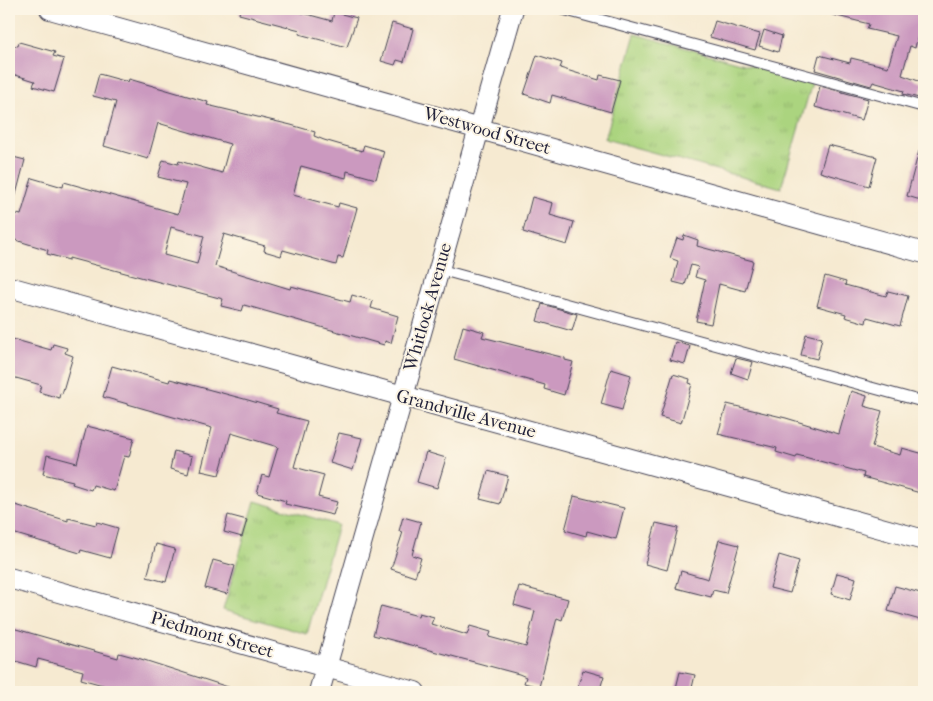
<svg xmlns="http://www.w3.org/2000/svg" width="933" height="701" font-family="'IM FELL French Canon',serif">
	<style>
		.grass { fill: url(#grass-tufts); stroke: #667b5d }
		.building { fill: #cb99bf; fill-rule: evenodd }
		.lines { fill: none; stroke-linecap: round; stroke-linejoin: round }
		.lane-casing { stroke: #424052; stroke-width: 12 }
		.street-casing { stroke: #424052; stroke-width: 22 }
		.lane { stroke: #fff; stroke-width: 10 }
		.street { stroke: #fff; stroke-width: 20 }
		.labels { text-anchor: middle; dominant-baseline: central; stroke-width: 4; stroke-linejoin: round; paint-order: stroke }
		.street-label { font-size: 18px; fill: #22223b; stroke: #fcf5e5 }
	</style>
	<defs>
		<pattern id="grass-tufts" width="24" height="20" patternUnits="userSpaceOnUse" patternTransform="scale(1.25)"><rect width="24" height="20" fill="#abd47f"/><path d="M3 7l-1-3M5 7V3M7 7l1-3M15 17l-1-3M17 17v-4M19 17l1-3" fill="none" stroke="#93b66f"/></pattern>
	</defs>
	<rect width="100%" height="100%" fill="#fcf5e5"/>
	<filter id="ink" filterUnits="userSpaceOnUse"><feTurbulence type="fractalNoise" baseFrequency=".02" numOctaves="2"/><feDisplacementMap in="SourceGraphic" scale="10" xChannelSelector="R" yChannelSelector="G"/><feConvolveMatrix kernelMatrix="1 2 1 2 8 2 1 2 1" color-interpolation-filters="sRGB"/></filter>
	<filter id="wash" filterUnits="userSpaceOnUse"><feTurbulence type="fractalNoise" baseFrequency=".0096" numOctaves="4" result="noise"/><feDisplacementMap in="SourceGraphic" scale="20" xChannelSelector="R" yChannelSelector="G"/><feGaussianBlur stdDeviation="1.12" result="paint"/><feColorMatrix in="noise" values="0 0 0 0 0 0 0 0 0 0 0 0 0 0 0 0 0 1.4 0 .05"/><feComposite in="paint" operator="in"/></filter>
	<g filter="url(#wash)">
		<rect width="100%" height="100%" fill="#f6ead1"/>
		<g class="grass">
			<path d="M635 34 812 83 781 188 605 139Z"/>
			<path d="M255 501 338 525 307 634 223 610Z"/>
		</g>
		<g id="blocks">
			<g class="building">
				<path d="M240 9H288L332 21 334 12 357 18 347 47 299 34 300 30 239 14Z"/>
				<path d="M830 9H924L915 48 910 46 902 75 924 83 919 98 903 94 904 91 873 82 871 86 815 70 819 55 850 63 851 58 888 67 897 36 867 29 869 24 829 14Z"/>
				<path d="M715 21 760 34 755 50 710 37Z"/>
				<path d="M392 23 413 29 404 62 397 60 395 65 381 61Z"/>
				<path d="M764 30 782 36 778 52 759 46Z"/>
				<path d="M19 42 55 52 53 56 64 59 54 92 33 86 35 81 9 73V59L12 45 18 46Z"/>
				<path d="M537 55 562 63 560 68 599 80 600 75 620 80 611 112 552 95 550 103 524 94Z"/>
				<path d="M99 74 128 82 129 79 208 102 207 105 291 125 315 132 314 136 324 140 362 151 364 145 384 151 376 179 347 171 346 178 301 166 293 195 338 207 339 203 357 208 343 258 338 257 336 265 283 250 281 256 264 251 265 246 224 234 215 266 290 289 291 286 350 302 352 295 373 301 371 308 398 316 391 343 385 341 384 345 244 305 242 311 221 306 223 299 69 258V260L47 254 48 250 9 238V212L21 215 32 178 63 187 64 182 178 214 186 184 158 177 163 160 178 164 179 161 222 173 230 144 158 123 148 159 104 146 116 102 93 96ZM171 227 204 236 197 264 164 255Z"/>
				<path d="M820 86 868 99 862 120 815 107Z"/>
				<path d="M828 145 877 157 869 186 820 172Z"/>
				<path d="M919 151 924 152V201L907 196Z"/>
				<path d="M9 156 25 160 14 202H9Z"/>
				<path d="M532 197 553 203 550 215 574 222 567 245 523 232Z"/>
				<path d="M684 235 698 240 697 246 753 261 745 291 719 284 711 324 696 321 705 280 695 277 698 267 691 265 685 285 673 282 678 261 670 258 677 238 683 240Z"/>
				<path d="M825 276 846 282 845 285 886 296 888 291 908 296 900 326 867 317 866 323 845 317 846 314 817 306Z"/>
				<path d="M542 304 577 314 572 331 537 321Z"/>
				<path d="M463 326 484 332 482 337 565 358V360L573 362 564 395 544 389 545 385 454 359Z"/>
				<path d="M806 334 822 338 817 359 801 355Z"/>
				<path d="M9 338 51 350 53 344 67 348 65 353 73 356 62 394 60 393 59 398 39 392 41 385 9 376Z"/>
				<path d="M675 342 690 346 685 364 670 360Z"/>
				<path d="M736 358 753 362 748 379 731 373Z"/>
				<path d="M112 366 169 382 170 379 248 400 278 409 276 413 307 421 294 467 324 475 318 497 337 502 333 515 285 504 286 501 257 493 262 475 269 477 278 447 231 433 219 475 201 471 212 428 103 397Z"/>
				<path d="M611 369 631 375 622 410 601 404Z"/>
				<path d="M673 374 690 379 689 383 692 384 681 423 660 417Z"/>
				<path d="M851 391 867 396 864 406 882 411 872 447 900 455 902 448 924 454V494L863 477 864 473 797 455 796 458 776 452 777 448 718 434 727 404 786 418 839 434Z"/>
				<path d="M87 426 134 438 129 457 124 456 114 491 93 485 91 490 72 484 73 481 43 474 47 455 77 463Z"/>
				<path d="M339 433 362 438 353 470 330 463Z"/>
				<path d="M174 451 192 456 188 474 170 469Z"/>
				<path d="M426 452 446 458 437 488 417 482Z"/>
				<path d="M488 471 508 476 500 504 480 499Z"/>
				<path d="M574 496 624 508 616 539 587 531 586 536 565 530Z"/>
				<path d="M9 503 68 521V518L96 525 97 522 118 528 110 558 81 550 80 553 9 532Z"/>
				<path d="M228 515 247 520 242 537 224 532Z"/>
				<path d="M403 517 421 522 412 555 421 558 415 577 391 569 403 532 399 531Z"/>
				<path d="M656 523 678 528 667 570 645 564Z"/>
				<path d="M719 540 739 545 726 593 713 590 711 597 676 588 681 571 708 579Z"/>
				<path d="M156 544 175 549 166 582 147 577Z"/>
				<path d="M779 555 799 561 790 593 770 588Z"/>
				<path d="M213 560 235 566 227 594 205 588Z"/>
				<path d="M837 573 856 578 850 600 831 594Z"/>
				<path d="M519 586 568 599 562 620 557 618 539 687 524 683 526 677 519 674 373 635 381 606 418 616 419 613 434 617 431 624 467 635 470 626 491 632 489 637 526 647 535 611 514 605Z"/>
				<path d="M895 586 924 594V621L888 611Z"/>
				<path d="M9 627 118 658 119 653 141 659 231 688 230 692H118L109 690 110 687 81 679 83 671 38 659 36 667 9 659Z"/>
				<path d="M583 670 604 676 599 692H576Z"/>
				<path d="M680 672 695 675 691 692H675Z"/>
			</g>
		</g>
	</g>
	<g filter="url(#ink)">
		<use href="#blocks" fill-opacity="0" stroke="#424052" stroke-width="1"/>
		<g class="lines">
			<defs>
				<g id="lane">
					<path d="M561 9 924 107"/>
					<path d="M438 269 924 402"/>
				</g>
				<g id="street">
					<path d="M50 9 924 253"/>
					<path d="M9 287 924 540"/>
					<path d="M9 578 415 692"/>
					<path d="M319 692 513 9"/>
				</g>
			</defs>
			<use href="#lane" class="lane-casing"/>
			<use href="#street" class="street-casing"/>
			<use href="#lane" class="lane"/>
			<use href="#street" class="street"/>
		</g>
	</g>
	<g class="labels">
		<g class="street-label">
			<text transform="translate(487 131) rotate(16)">Westwood Street</text>
			<text transform="translate(428 307) rotate(-74)">Whitlock Avenue</text>
			<text transform="translate(466 414) rotate(15)">Grandville Avenue</text>
			<text transform="translate(212 635) rotate(16)">Piedmont Street</text>
		</g>
	</g>
	<rect width="933" height="701" fill="none" stroke="#fcf5e5" stroke-width="30"/>
</svg>
